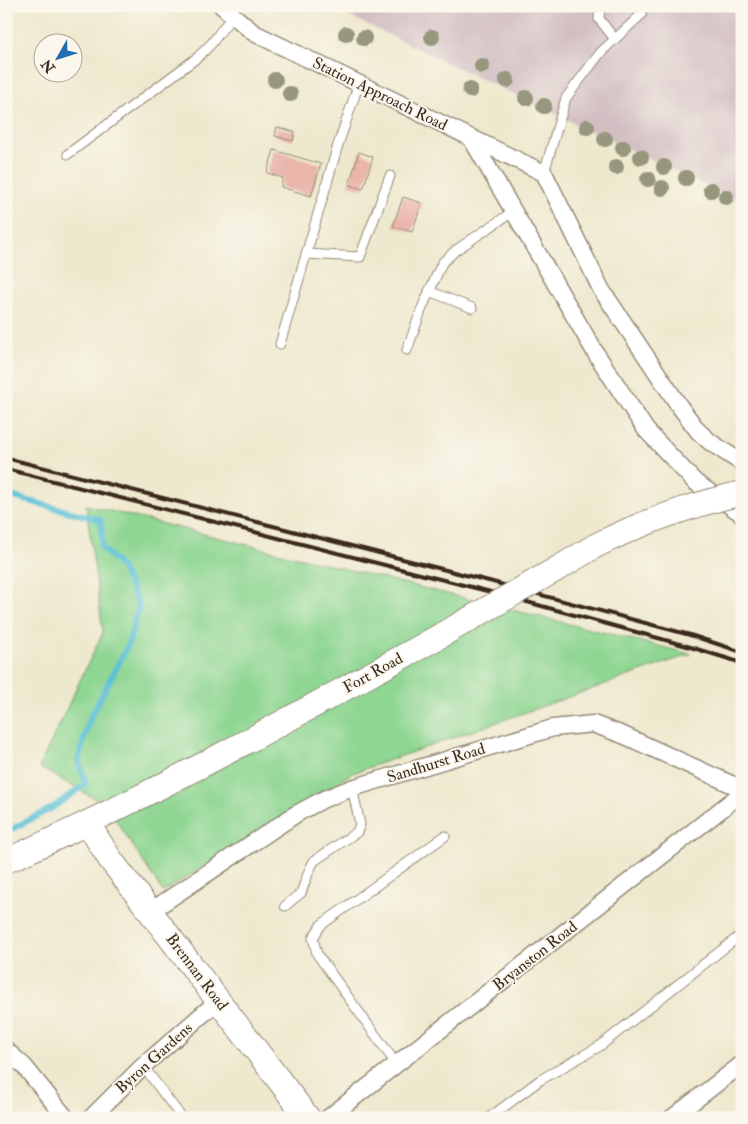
<svg xmlns="http://www.w3.org/2000/svg" width="748" height="1124" font-family="'IM FELL Double Pica',serif">
	<style>
		.industrial { fill: #d2bec2 }
		.green { fill: #8ed692; stroke: #648058 }
		.lines { fill: none; stroke-linecap: round; stroke-linejoin: round }
		.stream { stroke: #5ac0d7; stroke-width: 6 }
		.building { fill: #eab5ab }
		.lane-casing { stroke: #948976; stroke-width: 11 }
		.street-casing { stroke: #948976; stroke-width: 19 }
		.secondary-casing { stroke: #948976; stroke-width: 26 }
		.lane { stroke: #fff; stroke-width: 9 }
		.street { stroke: #fff; stroke-width: 16 }
		.secondary { stroke: #fff; stroke-width: 24 }
		.rail { stroke: #3b2a1e; stroke-width: 4 }
		.secondary-bridge-casing { stroke: #948976; stroke-width: 26; stroke-linecap: butt }
		.secondary-bridge { stroke: #fff; stroke-width: 24 }
		.tree { fill: #97977d }
		.labels { text-anchor: middle; dominant-baseline: central; stroke-width: 4; stroke-linejoin: round; paint-order: stroke }
		.street-label { font-size: 16px; fill: #3b2a1e; stroke: #fbf7ec }
	</style>
	<rect width="100%" height="100%" fill="#fbf7ec"/>
	<filter id="ink" filterUnits="userSpaceOnUse"><feTurbulence type="fractalNoise" baseFrequency=".02" numOctaves="2"/><feDisplacementMap in="SourceGraphic" scale="10" xChannelSelector="R" yChannelSelector="G"/><feConvolveMatrix kernelMatrix="1 2 1 2 8 2 1 2 1" color-interpolation-filters="sRGB"/></filter>
	<filter id="wash" filterUnits="userSpaceOnUse"><feTurbulence type="fractalNoise" baseFrequency=".0096" numOctaves="4" result="noise"/><feDisplacementMap in="SourceGraphic" scale="20" xChannelSelector="R" yChannelSelector="G"/><feGaussianBlur stdDeviation="1.12" result="paint"/><feColorMatrix in="noise" values="0 0 0 0 0 0 0 0 0 0 0 0 0 0 0 0 0 1.4 0 .05"/><feComposite in="paint" operator="in"/></filter>
	<g filter="url(#wash)">
		<rect width="100%" height="100%" fill="#eee8ce"/>
		<path class="industrial" d="M328 6H742V203Z"/>
		<path class="green" d="M86 505 691 654 353 773 163 892 106 805 39 767 103 632Z"/>
		<g class="lines">
			<path class="stream" d="M6 495 101 520 102 548 121 567 139 605 128 645 90 718 78 760 86 784 52 808 6 832"/>
		</g>
		<g id="blocks">
			<g class="building">
				<path d="M277 127 295 132 293 141 275 136Z"/>
				<path d="M274 150 321 164 311 196 281 187 283 178 267 173Z"/>
				<path d="M359 152 373 157 363 189 349 185Z"/>
				<path d="M403 197 422 203 412 232 393 226Z"/>
			</g>
		</g>
	</g>
	<g filter="url(#ink)">
		<use href="#blocks" fill-opacity="0" stroke="#948976" stroke-width="1"/>
		<g class="lines">
			<defs>
				<g id="lane">
					<path d="M600 6 599 19 615 39"/>
					<path d="M68 154 198 57 211 44 233 15"/>
					<path d="M544 173 566 98 601 52 642 14"/>
					<path d="M306 254 360 257 390 176"/>
					<path d="M429 291 472 308"/>
					<path d="M280 344 338 145 359 83"/>
					<path d="M407 350 422 308 442 263 456 250 514 211"/>
					<path d="M285 906 301 893 309 871 314 861 357 832 360 824 352 788"/>
					<path d="M397 1065 317 954 313 938 321 925 445 836"/>
					<path d="M143 1066 182 1118"/>
					<path d="M489 1118 540 1080 600 1046 742 934"/>
				</g>
				<g id="street">
					<path d="M222 6 254 33 544 173 601 289 680 407 698 431 710 442 742 463"/>
					<path d="M471 138 595 352 646 430 695 482 742 514"/>
					<path d="M151 911 296 814 324 799 352 788 553 728 593 724 623 735 742 789"/>
					<path d="M6 1050 24 1066 66 1118"/>
					<path d="M91 1118 143 1066 219 1000"/>
					<path d="M328 1118 742 793"/>
					<path d="M672 1118 742 1064"/>
				</g>
				<g id="secondary">
					<path d="M562 566 595 546"/>
					<path d="M88 824 110 859 308 1118"/>
					<path d="M6 861C152 795 292 718 431 641"/>
				</g>
			</defs>
			<use href="#lane" class="lane-casing"/>
			<use href="#street" class="street-casing"/>
			<use href="#secondary" class="secondary-casing"/>
			<use href="#lane" class="lane"/>
			<use href="#street" class="street"/>
			<use href="#secondary" class="secondary"/>
			<g class="rail">
				<path d="M6 458 489 581 690 635 742 652"/>
				<path d="M6 469 487 591 687 646 742 663"/>
			</g>
			<defs>
				<g id="secondary-bridge">
					<path d="M595 546C642 522 691 505 742 493"/>
					<path d="M431 641 562 566"/>
				</g>
			</defs>
			<use href="#secondary-bridge" class="secondary-bridge-casing"/>
			<use href="#secondary-bridge" class="secondary-bridge"/>
		</g>
		<g class="tree">
			<circle cx="346" cy="34" r="8"/>
			<circle cx="432" cy="37" r="8"/>
			<circle cx="364" cy="38" r="8"/>
			<circle cx="482" cy="66" r="8"/>
			<circle cx="275" cy="80" r="8"/>
			<circle cx="507" cy="80" r="8"/>
			<circle cx="470" cy="90" r="8"/>
			<circle cx="290" cy="94" r="8"/>
			<circle cx="526" cy="98" r="8"/>
			<circle cx="544" cy="106" r="8"/>
			<circle cx="587" cy="127" r="8"/>
			<circle cx="605" cy="139" r="8"/>
			<circle cx="623" cy="148" r="8"/>
			<circle cx="641" cy="157" r="8"/>
			<circle cx="616" cy="167" r="8"/>
			<circle cx="664" cy="167" r="8"/>
			<circle cx="686" cy="178" r="8"/>
			<circle cx="648" cy="179" r="8"/>
			<circle cx="662" cy="188" r="8"/>
			<circle cx="711" cy="190" r="8"/>
			<circle cx="726" cy="197" r="8"/>
		</g>
	</g>
	<g class="labels">
		<g class="street-label">
			<text transform="translate(380 94) rotate(26)">Station Approach Road</text>
			<text transform="translate(373 673) rotate(-29)">Fort Road</text>
			<text transform="translate(436 763) rotate(-17)">Sandhurst Road</text>
			<text transform="translate(535 956) rotate(-38)">Bryanston Road</text>
			<text transform="translate(197 972) rotate(53)">Brennan Road</text>
			<text transform="translate(154 1058) rotate(-42)">Byron Gardens</text>
		</g>
	</g>
	<rect width="748" height="1124" fill="none" stroke="#fbf7ec" stroke-width="25"/>
	<g transform="translate(58 58) rotate(231)"><circle r="24" fill="#fbf7ec" stroke="#aea59a"/>
	<path d="M0-4L9 19L0 12L-9 19Z" fill="#1f6fb2"/>
	<text y="-8" font-size="14" font-weight="bold" text-anchor="middle" fill="#3b2a1e">N</text>
	</g>
</svg>
